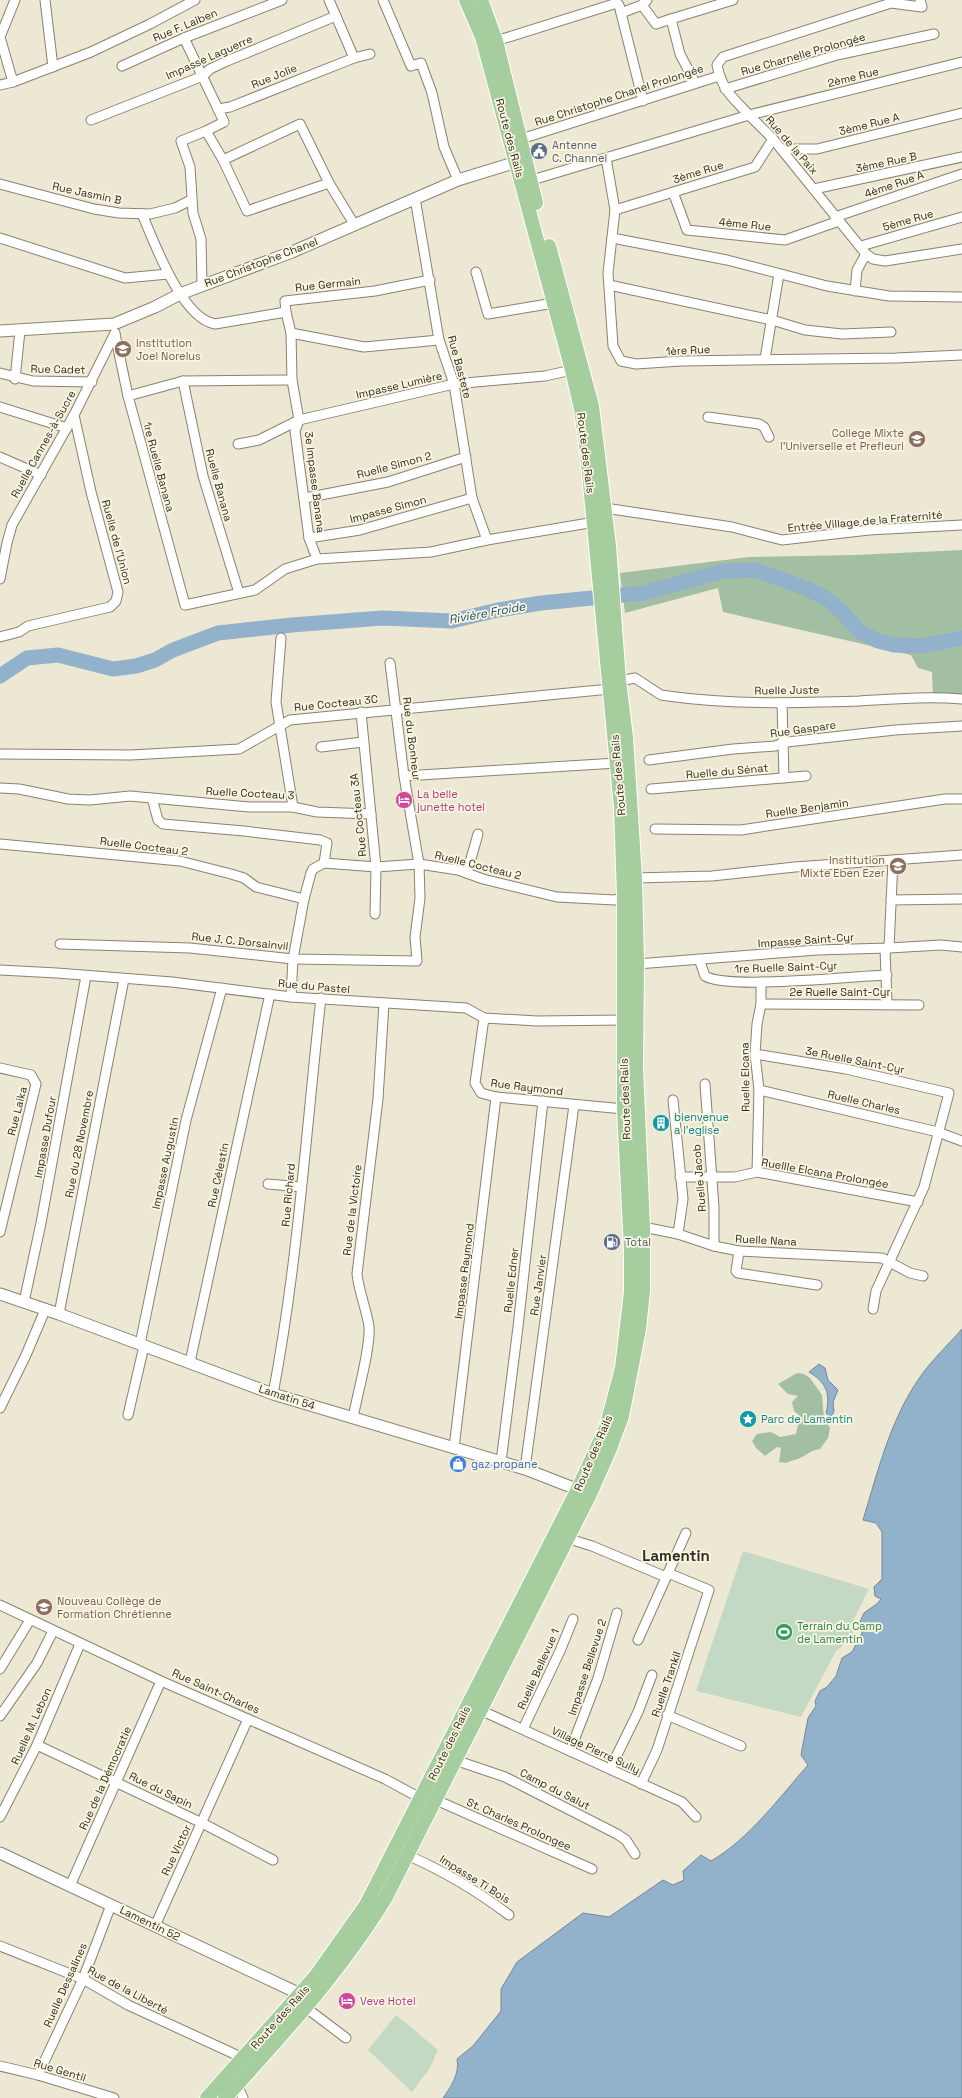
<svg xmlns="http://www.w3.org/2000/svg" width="962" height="2098" font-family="'Space Grotesk',sans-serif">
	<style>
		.green { fill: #c4d9c3 }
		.forest { fill: #a3bfa3 }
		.water { fill: #92b1ca; stroke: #748998 }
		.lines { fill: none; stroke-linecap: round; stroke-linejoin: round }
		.river { stroke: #92b1ca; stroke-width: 15 }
		.minor-casing { stroke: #888370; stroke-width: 11 }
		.tertiary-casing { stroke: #888370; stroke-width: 13 }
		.primary-casing { stroke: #fff; stroke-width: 16 }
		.minor { stroke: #fff; stroke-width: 9 }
		.tertiary { stroke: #fff; stroke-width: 11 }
		.primary { stroke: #a6cd9d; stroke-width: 14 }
		.labels { text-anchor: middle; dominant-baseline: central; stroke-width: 3.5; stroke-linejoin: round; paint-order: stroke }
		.street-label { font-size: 11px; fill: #2f2d25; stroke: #fbf6e1 }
		.service-label { font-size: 11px; fill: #4e5e75; stroke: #fbf6e1; text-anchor: start }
		.education-label { font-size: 11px; fill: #785e54; stroke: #fbf6e1; text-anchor: start }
		.hotel-label { font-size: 11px; fill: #b23c85; stroke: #fbf6e1; text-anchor: start }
		.culture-label { font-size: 11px; fill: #0d838f; stroke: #fbf6e1; text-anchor: start }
		.shop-label { font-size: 11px; fill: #366cbe; stroke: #fbf6e1; text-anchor: start }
		.leisure-label { font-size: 11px; fill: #27864d; stroke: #fbf6e1; text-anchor: start }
		.water-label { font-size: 12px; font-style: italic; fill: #1b4d70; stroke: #fbf6e1 }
		.district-label { font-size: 15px; font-weight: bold; fill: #2f2d25; stroke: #fbf6e1 }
	</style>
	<rect width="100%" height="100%" fill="#ede8d4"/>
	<g class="green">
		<path d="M743 1551 869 1589 850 1627 855 1637 836 1651 801 1717 696 1691Z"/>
		<path d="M396 2015 438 2050 430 2068 412 2092 368 2050Z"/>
	</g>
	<g class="forest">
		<path d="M962 550V703L933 696 932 672 918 668 911 655 723 612 718 588 625 613 620 573 749 557 855 555Z"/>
		<path d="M797 1373 804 1374 810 1378 822 1395 824 1419 830 1428 828 1438 820 1449C809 1451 810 1453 802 1457 797 1460 792 1460 786 1463L779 1462 781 1448 777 1447 765 1456 756 1448 752 1441 757 1434 771 1432 780 1437 796 1434 800 1416 794 1411 792 1402 798 1396 788 1394 778 1384Z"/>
	</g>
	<g class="water">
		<path d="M962 1329V2098H443C451 2087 460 2073 457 2059L473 2046 501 2011V1989L517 1962 583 1913 609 1917 663 1880 673 1885 684 1880 683 1871 701 1855 711 1861C749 1839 779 1798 808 1765L801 1755 808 1718 816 1706 815 1701 820 1691 827 1687 836 1676 842 1658 852 1652 862 1633 859 1624 864 1613 878 1603 881 1599 875 1596 874 1587 882 1579V1532L876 1523 863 1520C878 1471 890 1420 920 1377 932 1360 948 1345 962 1329Z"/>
		<path d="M819 1364 825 1368 828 1380 838 1390 833 1402 834 1412 832 1415 829 1416 826 1413C831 1394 826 1382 809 1372Z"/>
	</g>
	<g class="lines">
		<path class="river" d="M0 676 27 658 58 655 113 669 136 666 155 660 173 650 218 633 292 625 382 618 452 621 498 610 541 603 643 593 724 571 756 570 810 590 827 599 841 611 860 632 878 641 894 645 920 646 962 638"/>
		<defs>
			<g id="minor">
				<path d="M45 0 53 67"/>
				<path d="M329 0 354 58"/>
				<path d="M383 0 411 66 421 63 432 93 444 147 458 180"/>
				<path d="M920 0 922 7 891 3 723 57 717 65C722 90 732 97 749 115L962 62"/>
				<path d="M642 5 656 24 671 19 680 54 695 83"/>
				<path d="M621 13 642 5 647 0"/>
				<path d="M671 19 733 0"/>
				<path d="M184 38 218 109"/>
				<path d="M496 41 617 3 619 5 643 101"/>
				<path d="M122 66 184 38 282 0"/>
				<path d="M13 82 0 37 15 0"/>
				<path d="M0 85 13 82 91 52 150 24 195 0"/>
				<path d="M725 89 837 55 934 34"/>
				<path d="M91 120 203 76 210 69 227 61 336 16"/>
				<path d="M206 131 224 122 218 109 230 107 354 58 370 54"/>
				<path d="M521 139 719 76"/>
				<path d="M781 149H817L962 113"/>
				<path d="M606 158 615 210 608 273 613 346 621 361 636 364 681 361 896 358 962 355"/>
				<path d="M223 160 300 124 329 183 354 224"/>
				<path d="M532 180 749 115 773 139 866 254 873 259 885 261 962 249"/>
				<path d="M0 184 94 209 119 213 150 214 175 208 191 200"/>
				<path d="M814 189 962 157"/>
				<path d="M673 192 687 230 785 240 839 221"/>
				<path d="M415 198 439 340 454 384 472 498 487 540"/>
				<path d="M615 210 755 167 773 139"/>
				<path d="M142 214C154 242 182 319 215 324L286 312 285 301 375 291 430 280"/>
				<path d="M835 217 962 174"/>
				<path d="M0 238 125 278 168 274"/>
				<path d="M612 238 727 260 827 286 889 296 962 297"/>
				<path d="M861 246 962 217"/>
				<path d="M476 272 488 314 554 303"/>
				<path d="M609 285 772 320 805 330 842 334 891 332"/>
				<path d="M202 286 201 239 193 213 190 167 181 141 206 131 223 160 247 211 329 183"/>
				<path d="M855 291 857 270 866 254"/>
				<path d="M286 312 291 333 292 380 299 420 295 431 309 538 317 559"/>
				<path d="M291 333 364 347 439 340"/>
				<path d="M115 334 128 396 185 605 255 590 285 569 317 559 431 552 487 540 595 522"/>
				<path d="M765 359 779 274"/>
				<path d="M0 373 33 381 92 382"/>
				<path d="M15 379 20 331"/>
				<path d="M183 381 203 476 239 593"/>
				<path d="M128 396 183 381 292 380"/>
				<path d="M0 407 67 428"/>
				<path d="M708 417 759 424 764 427 769 437"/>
				<path d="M238 444 259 440 299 420 454 384 545 376 572 370"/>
				<path d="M0 457 41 475"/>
				<path d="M305 498 388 482 466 457"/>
				<path d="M605 508 732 527 782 540 869 530 962 525"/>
				<path d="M309 538 360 530 472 498"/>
				<path d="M0 579 7 543 12 525 74 415 115 333"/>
				<path d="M0 637 19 632 28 626 110 607 116 601 118 592 91 492 74 415"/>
				<path d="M281 638 276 702 293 807"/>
				<path d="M619 681 635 678 661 695 668 696C731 705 795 703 859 701 894 699 927 696 962 699"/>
				<path d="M782 703 784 778"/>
				<path d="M361 712 376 867 375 914"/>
				<path d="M321 747 363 742"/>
				<path d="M0 754 131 755 239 749 290 720 610 689"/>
				<path d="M649 760 733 749 775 746 787 742 895 730 962 726"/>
				<path d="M404 776 617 763"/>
				<path d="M0 788 19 789 68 799 90 800 130 796 249 807H293L317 812 371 814"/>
				<path d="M651 789 806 776"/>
				<path d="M152 798 158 820 163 824 244 831 320 840 327 843 324 863 313 869 311 873 304 899 293 959 291 997"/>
				<path d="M655 829 741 830 945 799H962"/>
				<path d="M0 844 180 861 231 874 244 878 256 887 304 899"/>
				<path d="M324 863 376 867 419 864 458 870 483 879 557 897 615 900 624 896"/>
				<path d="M467 873 478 834"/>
				<path d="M635 878 712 876 795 867 962 855"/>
				<path d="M891 900 962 899"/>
				<path d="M60 944 190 948 293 959 417 961 415 937 420 898 419 864 404 776 390 663"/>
				<path d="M885 948 887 1004"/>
				<path d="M889 948 941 945 962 947"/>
				<path d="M699 959 705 976C727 990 854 976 887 975"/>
				<path d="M637 964 817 950 889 948 893 860"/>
				<path d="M0 970 57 973 172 982 291 997 466 1008 484 1018 537 1021 624 1020"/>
				<path d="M761 1004 919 1005"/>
				<path d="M484 1018 475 1083 481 1093 496 1097 624 1109"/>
				<path d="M755 1054 846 1069 949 1093 924 1187 876 1291 873 1309"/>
				<path d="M0 1068 31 1075 36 1084 0 1232"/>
				<path d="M705 1084 714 1207V1246"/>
				<path d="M759 1090 938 1132 962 1141"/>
				<path d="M673 1100 683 1199 678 1234"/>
				<path d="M757 1172 759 1090 755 1054 757 1024 761 1004V982"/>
				<path d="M680 1177H735L757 1172 918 1202"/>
				<path d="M268 1184 301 1187"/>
				<path d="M643 1227 678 1234 714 1246 739 1251 882 1258 910 1273 923 1276"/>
				<path d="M739 1251 736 1271 738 1273 817 1285"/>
				<path d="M24 1302 41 1223 86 976"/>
				<path d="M59 1314 124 979"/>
				<path d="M140 1344 186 1120 222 988"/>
				<path d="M190 1362 270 994"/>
				<path d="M273 1394C298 1263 306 1130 321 998"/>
				<path d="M0 1408 26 1355 45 1310"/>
				<path d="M128 1415 144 1346"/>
				<path d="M353 1418C357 1395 371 1347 369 1326 366 1308 359 1292 357 1274L378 1099 384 1003"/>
				<path d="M454 1448 496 1097"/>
				<path d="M501 1462 518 1327 543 1101"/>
				<path d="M525 1469 574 1105"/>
				<path d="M566 1538 592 1546 666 1577"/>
				<path d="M0 1605 161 1681 385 1779 422 1799"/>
				<path d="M638 1640 686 1533"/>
				<path d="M0 1669 30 1620"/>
				<path d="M480 1710 682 1802 696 1817"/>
				<path d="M667 1715 741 1746"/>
				<path d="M0 1716 37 1663 53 1631"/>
				<path d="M523 1729 560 1651 573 1619"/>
				<path d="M37 1745 202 1823 273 1860"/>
				<path d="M570 1751 598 1678 617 1613"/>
				<path d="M455 1760 505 1777 617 1834 626 1840 635 1854"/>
				<path d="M610 1769 638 1712 652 1675"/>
				<path d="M641 1784 657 1750 709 1590 668 1573"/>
				<path d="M436 1800 592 1869"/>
				<path d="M0 1817 37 1745 80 1644"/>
				<path d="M407 1855C444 1871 476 1890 509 1915"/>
				<path d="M70 1886 161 1681"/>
				<path d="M155 1926 248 1719"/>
				<path d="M0 1946 83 1979 128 2005 243 2058"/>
				<path d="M305 2007 346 2038"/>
				<path d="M0 2066 38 2075 114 2098"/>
				<path d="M38 2075 83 1979 111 1905"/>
				<path d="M237 2085 243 2098"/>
			</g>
			<g id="tertiary">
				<path d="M0 331 114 324 155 307 180 294 292 252 458 180 523 160"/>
				<path d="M0 1294 59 1314 273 1394 525 1469 584 1492"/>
				<path d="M0 1853 300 1994"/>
			</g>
			<g id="primary">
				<path d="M481 0 496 41 536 203"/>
				<path d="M207 2098 315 1977 366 1905 578 1489 606 1428 622 1368 631 1292V1249L624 1109V896L621 807 587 452 581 409 572 370 482 37 466 0"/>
				<path d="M225 2098C283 2034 341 1971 386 1897L590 1494 609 1451 622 1416 639 1329 643 1291V1227L636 1067 637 964 635 878 626 737 619 681 609 546 592 406 549 246"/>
			</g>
		</defs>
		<use href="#minor" class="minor-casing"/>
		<use href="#tertiary" class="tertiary-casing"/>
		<use href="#primary" class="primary-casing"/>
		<use href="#minor" class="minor"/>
		<use href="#tertiary" class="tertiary"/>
		<use href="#primary" class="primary"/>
	</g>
	<defs>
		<symbol id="civic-disc" viewBox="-11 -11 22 22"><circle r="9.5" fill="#5c6f8a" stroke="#fbf6e1"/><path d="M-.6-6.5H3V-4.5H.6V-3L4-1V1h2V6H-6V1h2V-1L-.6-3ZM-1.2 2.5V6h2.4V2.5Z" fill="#fff"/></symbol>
		<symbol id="school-disc" viewBox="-11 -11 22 22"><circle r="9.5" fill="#8d6e63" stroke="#fbf6e1"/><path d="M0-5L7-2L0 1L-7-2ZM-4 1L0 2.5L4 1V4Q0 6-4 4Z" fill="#fff"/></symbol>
		<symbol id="hotel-disc" viewBox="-11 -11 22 22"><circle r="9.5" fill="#d1479c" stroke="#fbf6e1"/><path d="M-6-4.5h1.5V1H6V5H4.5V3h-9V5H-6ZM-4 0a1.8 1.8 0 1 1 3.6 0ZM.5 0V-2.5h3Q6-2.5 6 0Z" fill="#fff"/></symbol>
		<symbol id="building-disc" viewBox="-11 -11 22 22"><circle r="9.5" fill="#0f9aa8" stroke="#fbf6e1"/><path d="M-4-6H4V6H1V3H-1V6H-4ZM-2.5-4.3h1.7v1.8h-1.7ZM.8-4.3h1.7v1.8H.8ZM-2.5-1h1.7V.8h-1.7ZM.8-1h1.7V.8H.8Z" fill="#fff"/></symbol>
		<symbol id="fuel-disc" viewBox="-11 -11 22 22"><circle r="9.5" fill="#5c6f8a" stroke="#fbf6e1"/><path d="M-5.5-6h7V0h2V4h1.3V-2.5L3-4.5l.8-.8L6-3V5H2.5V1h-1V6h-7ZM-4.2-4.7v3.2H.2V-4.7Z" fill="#fff"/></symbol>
		<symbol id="sight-disc" viewBox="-11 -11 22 22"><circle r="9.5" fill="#0f9aa8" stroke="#fbf6e1"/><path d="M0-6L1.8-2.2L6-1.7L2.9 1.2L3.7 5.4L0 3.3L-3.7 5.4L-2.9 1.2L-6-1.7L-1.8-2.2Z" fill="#fff"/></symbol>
		<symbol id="shop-disc" viewBox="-11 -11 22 22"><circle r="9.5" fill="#3f7fe0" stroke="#fbf6e1"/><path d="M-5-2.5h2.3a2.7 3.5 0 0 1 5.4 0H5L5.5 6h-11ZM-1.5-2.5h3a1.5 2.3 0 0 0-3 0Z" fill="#fff"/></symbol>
		<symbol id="stadium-disc" viewBox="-11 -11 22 22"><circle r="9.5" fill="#2e9e5b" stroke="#fbf6e1"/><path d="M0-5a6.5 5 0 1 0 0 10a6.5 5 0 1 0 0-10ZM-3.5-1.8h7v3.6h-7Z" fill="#fff"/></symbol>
	</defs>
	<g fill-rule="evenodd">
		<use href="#civic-disc" x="529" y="141" width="20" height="20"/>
		<use href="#school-disc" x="113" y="339" width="20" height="20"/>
		<use href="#school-disc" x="907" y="429" width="20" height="20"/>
		<use href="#hotel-disc" x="394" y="790" width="20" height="20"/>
		<use href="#school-disc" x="888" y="856" width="20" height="20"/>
		<use href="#building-disc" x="651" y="1113" width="20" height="20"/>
		<use href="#fuel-disc" x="602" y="1232" width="20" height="20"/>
		<use href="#sight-disc" x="738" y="1409" width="20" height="20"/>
		<use href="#shop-disc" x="448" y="1454" width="20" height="20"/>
		<use href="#school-disc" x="34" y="1597" width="20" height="20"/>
		<use href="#stadium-disc" x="774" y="1622" width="20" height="20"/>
		<use href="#hotel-disc" x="337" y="1991" width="20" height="20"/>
	</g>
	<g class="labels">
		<g class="street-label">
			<text transform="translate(185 25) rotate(-23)">Rue F. Laiben</text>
			<text transform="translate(803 54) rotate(-16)">Rue Charnelle Prolongée</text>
			<text transform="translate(209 57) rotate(-24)">Impasse Laguerre</text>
			<text transform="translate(274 76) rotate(-22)">Rue Jolie</text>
			<text transform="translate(853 77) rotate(-14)">2ème Rue</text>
			<text transform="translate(619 95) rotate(-18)">Rue Christophe Chanel Prolongée</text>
			<text transform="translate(869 124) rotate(-14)">3ème Rue A</text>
			<text transform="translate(510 138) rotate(75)">Route des Rails</text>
			<text transform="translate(792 145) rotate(49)">Rue de la Paix</text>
			<text transform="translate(886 162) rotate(-12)">3ème Rue B</text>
			<text transform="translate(698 172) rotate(-17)">3ème Rue</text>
			<text transform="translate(894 184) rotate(-19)">4ème Rue A</text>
			<text transform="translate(87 193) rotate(12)">Rue Jasmin B</text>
			<text transform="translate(908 220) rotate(-16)">5ème Rue</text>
			<text transform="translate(745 224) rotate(6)">4ème Rue</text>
			<text transform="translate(261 262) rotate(-21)">Rue Christophe Chanel</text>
			<text transform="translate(328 284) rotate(-6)">Rue Germain</text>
			<text transform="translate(688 350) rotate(-3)">1ère Rue</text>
			<text transform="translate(460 367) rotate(75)">Rue Bastete</text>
			<text transform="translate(58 369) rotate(1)">Rue Cadet</text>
			<text transform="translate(399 385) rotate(-13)">Impasse Lumière</text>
			<text transform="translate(43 444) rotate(-61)">Ruelle Cannes-à-Sucre</text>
			<text transform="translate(586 453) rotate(83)">Route des Rails</text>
			<text transform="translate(394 465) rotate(-15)">Ruelle Simon 2</text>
			<text transform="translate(159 467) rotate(75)">1re Ruelle Banana</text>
			<text transform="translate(315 482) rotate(83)">3e Impasse Banana</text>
			<text transform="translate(219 485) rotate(75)">Ruelle Banana</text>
			<text transform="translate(388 509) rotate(-15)">Impasse Simon</text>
			<text transform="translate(865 521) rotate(-5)">Entrée Village de la Fraternité</text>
			<text transform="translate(117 542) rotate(75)">Ruelle de l'Union</text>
			<text transform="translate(787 690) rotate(-1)">Ruelle Juste</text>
			<text transform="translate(336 703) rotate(-6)">Rue Cocteau 3C</text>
			<text transform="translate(803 729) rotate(-8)">Rue Gaspare</text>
			<text transform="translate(412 739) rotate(83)">Rue du Bonheur</text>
			<text transform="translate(727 771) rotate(-5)">Ruelle du Sénat</text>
			<text transform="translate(618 775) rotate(-95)">Route des Rails</text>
			<text transform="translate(250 793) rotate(3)">Ruelle Cocteau 3</text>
			<text transform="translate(807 808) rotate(-8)">Ruelle Benjamin</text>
			<text transform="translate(358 815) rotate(-96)">Rue Cocteau 3A</text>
			<text transform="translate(144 846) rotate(7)">Ruelle Cocteau 2</text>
			<text transform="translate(478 865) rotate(14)">Ruelle Cocteau 2</text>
			<text transform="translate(806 940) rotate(-4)">Impasse Saint-Cyr</text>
			<text transform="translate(240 941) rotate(6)">Rue J. C. Dorsainvil</text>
			<text transform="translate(786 967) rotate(-2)">1re Ruelle Saint-Cyr</text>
			<text transform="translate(314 986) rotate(5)">Rue du Pastel</text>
			<text x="840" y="992">2e Ruelle Saint-Cyr</text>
			<text transform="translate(855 1060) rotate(11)">3e Ruelle Saint-Cyr</text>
			<text transform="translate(745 1077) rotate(-91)">Ruelle Elcana</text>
			<text transform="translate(527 1087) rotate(7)">Rue Raymond</text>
			<text transform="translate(625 1099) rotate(-92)">Route des Rails</text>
			<text transform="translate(864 1102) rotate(13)">Ruelle Charles</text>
			<text transform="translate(17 1111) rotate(-76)">Rue Laika</text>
			<text transform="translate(45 1137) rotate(-80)">Impasse Dufour</text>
			<text transform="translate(79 1144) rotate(-79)">Rue du 28 Novembre</text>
			<text transform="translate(165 1163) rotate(-78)">Impasse Augustin</text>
			<text transform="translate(825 1173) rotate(10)">Ruellle Elcana Prolongée</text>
			<text transform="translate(218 1175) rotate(-78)">Rue Célestin</text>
			<text transform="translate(699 1178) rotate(-95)">Ruelle Jacob</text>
			<text transform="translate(288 1195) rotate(-85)">Rue Richard</text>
			<text transform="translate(352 1210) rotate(-83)">Rue de la Victoire</text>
			<text transform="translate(766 1240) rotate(3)">Ruelle Nana</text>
			<text transform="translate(464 1271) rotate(-83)">Impasse Raymond</text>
			<text transform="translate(511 1280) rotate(-84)">Ruelle Edner</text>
			<text transform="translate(538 1285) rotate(-82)">Rue Janvier</text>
			<text transform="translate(287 1397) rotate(18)">Lamatin 54</text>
			<text transform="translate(593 1453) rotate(-67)">Route des Rails</text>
			<text transform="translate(587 1667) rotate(-72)">Impasse Bellevue 2</text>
			<text transform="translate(538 1669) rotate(-66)">Ruelle Bellevue 1</text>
			<text transform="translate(666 1684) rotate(-71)">Ruelle Trankil</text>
			<text transform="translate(216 1691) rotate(24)">Rue Saint-Charles</text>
			<text transform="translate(31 1726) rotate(-66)">Ruelle M. Lebon</text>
			<text transform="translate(449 1743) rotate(-64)">Route des Rails</text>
			<text transform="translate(596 1750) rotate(25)">Village Pierre Sully</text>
			<text transform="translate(105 1778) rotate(-66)">Rue de la Démocratie</text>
			<text transform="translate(555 1789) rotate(27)">Camp du Salut</text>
			<text transform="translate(161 1790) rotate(26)">Rue du Sapin</text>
			<text transform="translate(519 1824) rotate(24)">St. Charles Prolongee</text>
			<text transform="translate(176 1850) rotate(-65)">Rue Victor</text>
			<text transform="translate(475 1879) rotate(32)">Impasse Ti Bois</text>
			<text transform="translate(150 1923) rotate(26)">Lamentin 52</text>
			<text transform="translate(65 1985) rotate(-66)">Ruelle Dessalines</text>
			<text transform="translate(128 1990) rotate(28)">Rue de la Liberté</text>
			<text transform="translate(280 2017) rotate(-48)">Route des Rails</text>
			<text transform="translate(60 2070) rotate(17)">Rue Gentil</text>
		</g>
		<g class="service-label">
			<text x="552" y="145">Antenne<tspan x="552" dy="13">C. Channel</tspan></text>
			<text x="625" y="1242">Total</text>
		</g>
		<g class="education-label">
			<text x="136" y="343">Institution<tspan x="136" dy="13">Joel Norelus</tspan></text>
			<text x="904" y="433" text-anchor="end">College Mixte<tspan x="904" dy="13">l'Universelle et Prefleuri</tspan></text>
			<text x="885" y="860" text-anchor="end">Institution<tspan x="885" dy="13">Mixte Eben Ezer</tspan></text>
			<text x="57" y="1601">Nouveau Collège de<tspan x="57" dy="13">Formation Chrétienne</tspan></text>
		</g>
		<g class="hotel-label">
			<text x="417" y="794">La belle<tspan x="417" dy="13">junette hotel</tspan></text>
			<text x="360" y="2001">Veve Hotel</text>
		</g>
		<g class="culture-label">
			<text x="674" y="1117">bienvenue<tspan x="674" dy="13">a l'eglise</tspan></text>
			<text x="761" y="1419">Parc de Lamentin</text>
		</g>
		<g class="shop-label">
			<text x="471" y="1464">gaz propane</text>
		</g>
		<g class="leisure-label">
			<text x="797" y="1626">Terrain du Camp<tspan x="797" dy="13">de Lamentin</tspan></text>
		</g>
		<g class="water-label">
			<text transform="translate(487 613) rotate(-10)">Rivière Froide</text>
		</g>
		<g class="district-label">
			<text x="676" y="1555">Lamentin</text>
		</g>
	</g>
</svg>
